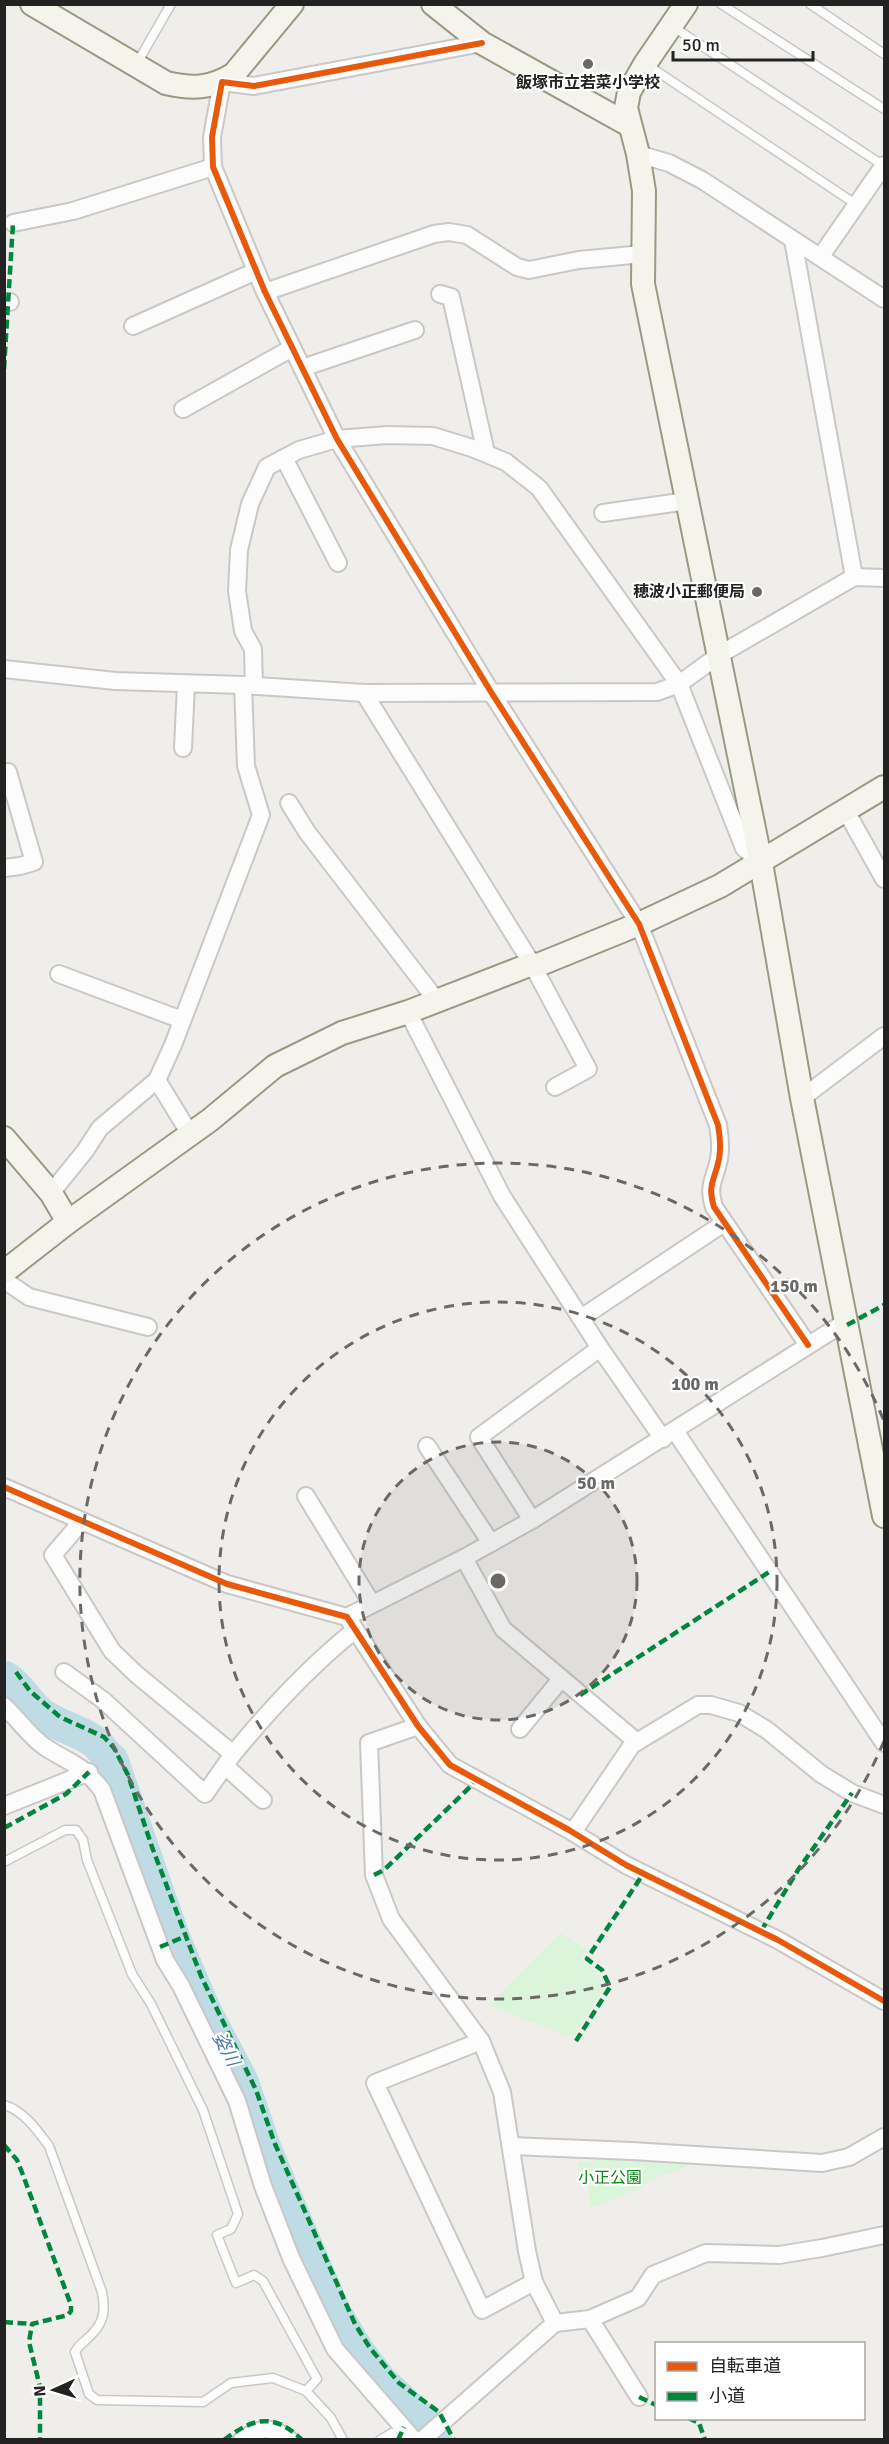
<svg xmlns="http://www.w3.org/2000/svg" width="889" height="2444" font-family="Signika,'Noto Sans JP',sans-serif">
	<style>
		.park { fill: #daf5da }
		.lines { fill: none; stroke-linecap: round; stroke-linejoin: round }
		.river { stroke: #bfdbe3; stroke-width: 33 }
		.lane-casing { stroke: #c9c8c7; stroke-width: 11 }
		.street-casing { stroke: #c9c8c7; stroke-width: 20 }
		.secondary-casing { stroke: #999a82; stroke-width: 26 }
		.lane { stroke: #fdfcfc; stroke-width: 8 }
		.street { stroke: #fdfcfc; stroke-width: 16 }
		.secondary { stroke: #f4f4ed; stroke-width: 22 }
		.quiet { stroke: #00873e; stroke-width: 4.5; stroke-dasharray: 9 4.5; stroke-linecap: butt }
		.cycleway-casing { stroke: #fff; stroke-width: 10 }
		.cycleway { stroke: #e8590c; stroke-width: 6 }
		.ring { fill: none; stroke: #6a6968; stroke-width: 3; stroke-dasharray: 10 8 }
		.poi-dot { fill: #6a6968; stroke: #fff; stroke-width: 2 }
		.labels { text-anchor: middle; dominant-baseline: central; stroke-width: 4.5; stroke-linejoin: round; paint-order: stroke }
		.poi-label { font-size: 16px; font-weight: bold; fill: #222; stroke: #fff }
		.park-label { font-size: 16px; fill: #0c8416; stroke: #fff }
		.water-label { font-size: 18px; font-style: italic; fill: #4a7aab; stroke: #fff }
		.centre { fill: #6a6968; stroke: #fff; stroke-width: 3 }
		.ring-label { font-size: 18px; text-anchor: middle; font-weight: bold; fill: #6a6968; stroke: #fff; stroke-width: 4.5; stroke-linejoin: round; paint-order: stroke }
	</style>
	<rect width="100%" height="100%" fill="#f0eeeb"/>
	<g class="park">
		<path d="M560 1933 586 1949 581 1960 595 1970 605 1987 572 2038 489 2005Z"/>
		<path d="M595 2156 690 2160 691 2165 646 2182V2186L590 2208 588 2185H579L577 2162H595Z"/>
	</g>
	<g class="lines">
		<path class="river" d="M4 1677C20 1686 27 1703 41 1714 57 1726 82 1731 96 1743 101 1748 106 1755 112 1760L173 1936 204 2009 242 2081 266 2151 334 2311 358 2351 380 2380 425 2422 436 2440"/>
		<defs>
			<g id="lane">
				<path d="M721 4 884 109"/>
				<path d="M810 4 884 54"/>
				<path d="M672 26 884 166"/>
				<path d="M646 64 857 205"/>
				<path d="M136 65 171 4"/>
				<path d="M4 1862 65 1830H76L83 1840 87 1860 132 1974 151 2004 203 2110 238 2214 231 2229 217 2235 236 2283 254 2275 263 2281 317 2379 306 2391"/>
				<path d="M4 2105C23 2110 38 2131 49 2146L102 2292C105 2308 105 2321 92 2334 86 2341 80 2343 75 2352L89 2394 97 2400 203 2402 231 2383 273 2378 306 2391 331 2418 343 2440"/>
				<path d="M380 2440 392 2433 396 2440"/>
			</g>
			<g id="street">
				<path d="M482 43 254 86 222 82 212 137 213 167 265 292 337 439 491 692 639 924 718 1125C720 1136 721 1148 719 1159 715 1180 707 1184 714 1207L808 1345"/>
				<path d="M638 154 669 163 702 180 884 299"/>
				<path d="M13 223 73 211 213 167"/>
				<path d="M793 240 854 577"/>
				<path d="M821 256 884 165"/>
				<path d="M265 292 434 234 449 232 467 235 517 267 529 270 579 260 643 254"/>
				<path d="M440 294 451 297 486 453"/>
				<path d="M4 302H10"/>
				<path d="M133 326 256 271"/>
				<path d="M302 368 415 330"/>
				<path d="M183 409 292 348"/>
				<path d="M284 458 338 563"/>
				<path d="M603 513 687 501"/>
				<path d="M4 669 115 681 243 685 364 693 657 692 679 684 719 655 854 577 884 578"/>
				<path d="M254 686 253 649 243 631 237 591 239 550 250 504 267 467 299 450 337 439 387 435 433 436 472 448 506 462 539 488 679 684 744 848 761 863"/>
				<path d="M364 693 532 964 588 1069 555 1087"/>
				<path d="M183 748 186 684"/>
				<path d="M4 772H8L34 862 20 866 4 868"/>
				<path d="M289 803 307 832 437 1001"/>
				<path d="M846 811 884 879"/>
				<path d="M59 974 182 1020"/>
				<path d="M408 1012 502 1196 600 1348 663 1439"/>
				<path d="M157 1080 190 1134"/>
				<path d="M802 1098 884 1036"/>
				<path d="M51 1193 85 1151 100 1128 157 1080 173 1045 261 815 246 766 243 685"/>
				<path d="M4 1280 29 1297 148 1327"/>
				<path d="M581 1318 724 1223"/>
				<path d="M675 1431 884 1743"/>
				<path d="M427 1446 491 1543"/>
				<path d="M4 1487 227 1584 347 1617 418 1726 450 1765 569 1830 626 1865 778 1940 884 2001"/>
				<path d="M306 1496 372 1604"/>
				<path d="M532 1520 479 1437 600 1348"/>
				<path d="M82 1521 53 1555 112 1651 136 1674 233 1754C270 1709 310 1666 355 1630"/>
				<path d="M464 1558 503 1629 637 1742"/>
				<path d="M347 1617 464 1558 532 1520 847 1321"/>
				<path d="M64 1672 103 1700 205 1794 233 1754"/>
				<path d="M4 1706C19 1720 29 1736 45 1747 71 1764 82 1764 102 1790L165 1960 181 1986 237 2101 263 2186 291 2258 335 2349 414 2440"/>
				<path d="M418 1726 369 1743 374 1875 391 1919 481 2041 502 2092 527 2251 534 2282 555 2323"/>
				<path d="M520 1729 561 1679"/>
				<path d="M225 1766 263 1800"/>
				<path d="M4 1806 89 1772"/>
				<path d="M573 1832 632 1745 698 1705H711L739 1713 767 1730 821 1774 852 1793 884 1805"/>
				<path d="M481 2041 375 2083 482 2310 534 2282"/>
				<path d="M511 2146 632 2151 822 2163 849 2157 884 2137"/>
				<path d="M590 2319 639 2397"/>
				<path d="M242 2440C262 2426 271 2426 290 2440"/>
				<path d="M422 2440 555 2323 590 2319 638 2298 653 2275 706 2253 779 2255 822 2248 884 2235"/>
			</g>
			<g id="secondary">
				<path d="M32 4 166 83C192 89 210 89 234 74L292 4"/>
				<path d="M433 4 482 43 629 125"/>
				<path d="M686 4 645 64 629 92 626 108 638 154 644 191 643 284 761 863 802 1098 884 1516"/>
				<path d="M4 1138 51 1193 68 1222"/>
				<path d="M4 1272 68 1222 210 1120 275 1066 342 1033 408 1012 532 964 538 965 639 924 720 886 884 787"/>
			</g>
		</defs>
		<use href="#lane" class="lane-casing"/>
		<use href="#street" class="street-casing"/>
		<use href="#secondary" class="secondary-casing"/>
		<use href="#lane" class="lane"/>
		<use href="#street" class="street"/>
		<use href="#secondary" class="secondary"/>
		<g class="quiet">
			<path d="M4 369 13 223"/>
			<path d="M847 1325 884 1305"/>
			<path d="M16 1672 30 1691 60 1717 104 1737 114 1748 128 1775 152 1847 201 1976 256 2090 275 2144 355 2324 370 2348 399 2383 439 2412 454 2440"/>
			<path d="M580 1695 769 1572"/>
			<path d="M4 1828 66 1794 89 1772"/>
			<path d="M374 1875 384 1870 470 1787 475 1780"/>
			<path d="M761 1931 798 1870 852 1793"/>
			<path d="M160 1947 186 1936"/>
			<path d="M576 2041 610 1987 602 1970 587 1959 643 1874"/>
			<path d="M4 2145 17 2160 23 2175 71 2305V2311L68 2315 32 2324 29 2342 40 2387V2440"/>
			<path d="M4 2322 32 2324"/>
			<path d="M639 2397 656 2405"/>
			<path d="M688 2418 699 2423 705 2440"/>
			<path d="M224 2440C252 2419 273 2411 302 2440"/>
			<path d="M398 2440 404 2427"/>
		</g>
		<defs>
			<g id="cycleway">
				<path d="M482 43 254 86 222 82 212 137 213 167 265 292 337 439 491 692 639 924 718 1125C720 1136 721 1148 719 1159 715 1180 707 1184 714 1207L808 1345"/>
				<path d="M4 1487 227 1584 347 1617 418 1726 450 1765 569 1830 626 1865 778 1940 884 2001"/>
			</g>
		</defs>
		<use href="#cycleway" class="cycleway-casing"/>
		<use href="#cycleway" class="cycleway"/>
	</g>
	<circle cx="498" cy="1581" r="139" fill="#6a6968" fill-opacity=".12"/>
	<g class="ring">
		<circle cx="498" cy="1581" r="139"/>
		<circle cx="498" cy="1581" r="279"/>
		<path d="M884 1741A418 418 0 1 1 884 1421"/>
	</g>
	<g class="poi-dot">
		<circle cx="588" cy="64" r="6"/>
		<circle cx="757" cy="592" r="6"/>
	</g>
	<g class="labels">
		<g class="poi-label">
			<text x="588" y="83">飯塚市立若菜小学校</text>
			<text x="745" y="592" text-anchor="end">穂波小正郵便局</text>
		</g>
		<g class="park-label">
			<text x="610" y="2178">小正公園</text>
		</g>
		<g class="water-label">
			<text transform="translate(226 2049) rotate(62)">姿川</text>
		</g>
	</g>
	<circle cx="498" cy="1581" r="9" class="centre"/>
	<g class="ring-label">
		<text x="794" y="1292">150 m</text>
		<text x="695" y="1390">100 m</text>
		<text x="596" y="1489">50 m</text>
	</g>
	<rect width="889" height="2444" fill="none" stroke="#222222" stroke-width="12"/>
	<rect x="655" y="2342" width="210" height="78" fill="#ffffff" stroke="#a7a7a7" stroke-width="1.5"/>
	<rect x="667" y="2362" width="30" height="9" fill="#e8590c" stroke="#a7a7a7" stroke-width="1.5"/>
	<text x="709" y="2372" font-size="18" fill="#222222">自転車道</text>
	<rect x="667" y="2392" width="30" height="9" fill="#00873e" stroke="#a7a7a7" stroke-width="1.5"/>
	<text x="709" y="2402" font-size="18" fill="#222222">小道</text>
	<g transform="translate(54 2390) rotate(266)" stroke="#ffffff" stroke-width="4.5" paint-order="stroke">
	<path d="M0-4.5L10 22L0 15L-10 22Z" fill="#222222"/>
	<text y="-9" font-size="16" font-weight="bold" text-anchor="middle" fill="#222222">N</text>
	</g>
	<path d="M673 51v9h140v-9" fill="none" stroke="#222222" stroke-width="3"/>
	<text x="682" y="51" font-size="18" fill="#222222" stroke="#ffffff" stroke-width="4.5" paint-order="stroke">50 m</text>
</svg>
